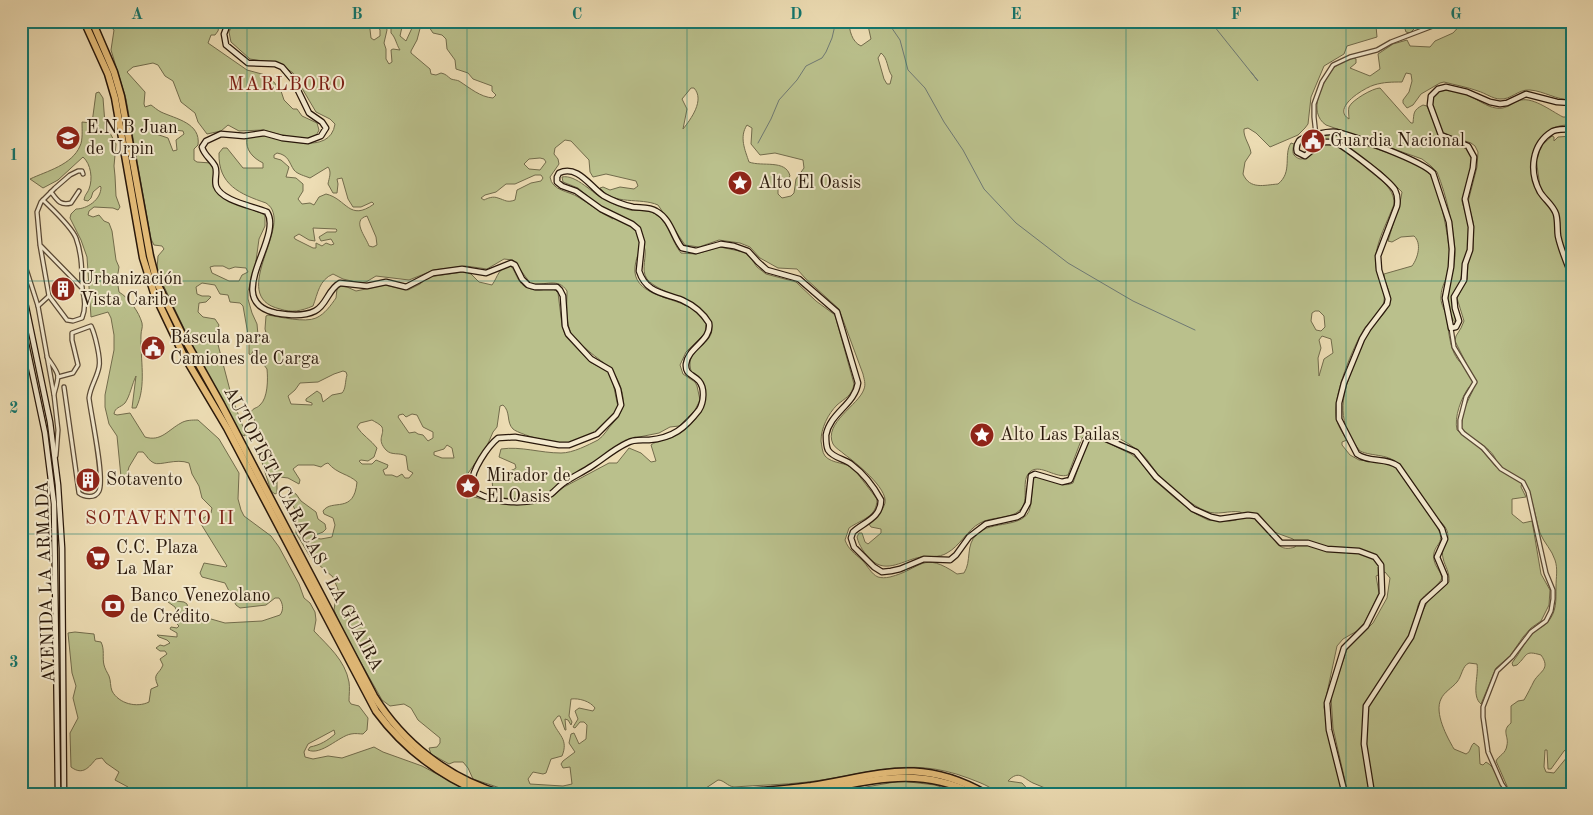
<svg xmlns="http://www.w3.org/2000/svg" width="1593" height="815" font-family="'Old Standard TT',serif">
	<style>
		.green { fill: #bac08c; stroke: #726c4c; fill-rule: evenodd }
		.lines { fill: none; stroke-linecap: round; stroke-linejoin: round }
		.stream { stroke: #6f7973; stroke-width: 1 }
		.street-casing { stroke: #5a4935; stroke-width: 5.5 }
		.secondary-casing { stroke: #29180b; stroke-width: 7 }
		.highway-casing { stroke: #29180b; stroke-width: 9 }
		.street { stroke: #f3e9ce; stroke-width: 3 }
		.secondary { stroke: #f3e9ce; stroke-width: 4.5 }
		.highway { stroke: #e6be7a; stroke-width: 6 }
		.grid { fill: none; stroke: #0f766e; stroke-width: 1; stroke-opacity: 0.55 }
		.labels { text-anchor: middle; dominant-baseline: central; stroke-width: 4; stroke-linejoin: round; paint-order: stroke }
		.poi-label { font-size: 18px; fill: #29180b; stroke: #f3e9ce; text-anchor: start }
		.street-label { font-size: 18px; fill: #29180b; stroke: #f3e9ce }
		.neighbourhood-label { font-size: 19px; letter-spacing: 1px; fill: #7a1f14; stroke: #f3e9ce }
		.neatline { fill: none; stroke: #0f766e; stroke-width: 2 }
		.grid-label { font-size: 16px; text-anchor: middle; font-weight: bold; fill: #0f766e }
	</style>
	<rect width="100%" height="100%" fill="#edddb4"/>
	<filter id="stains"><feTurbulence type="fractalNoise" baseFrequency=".004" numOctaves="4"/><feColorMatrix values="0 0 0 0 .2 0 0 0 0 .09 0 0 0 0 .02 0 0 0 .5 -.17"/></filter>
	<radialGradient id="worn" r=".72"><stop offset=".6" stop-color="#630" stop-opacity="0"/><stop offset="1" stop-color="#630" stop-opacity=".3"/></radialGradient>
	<g class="green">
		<path d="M104 21H220L218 31 215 35H211L208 43 247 70 269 76 281 91 284 100 293 109H297L302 116 317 123 319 130 316 136 306 139 292 138 263 130 239 131 228 125 221 131 207 134 198 122 195 113 181 102 173 81 165 76 158 65 153 63 133 67 127 72 145 92 144 104 145 107 151 105C154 107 157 110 161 112 176 119 201 123 198 145L194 149V160L197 162 211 163 214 166 215 180 223 197 265 215V226L259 239 255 268 248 291V299L252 313 257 324 258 335 263 341 268 340 265 329 266 316 268 315C280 317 305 323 316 318 325 314 331 305 336 298L337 289 339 286 347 287 356 291 385 285 408 290 420 284 428 277 463 272 471 274 479 282 492 285C498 277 498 267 511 266 516 272 517 281 524 286 528 288 532 290 536 290 544 291 552 285 558 293L562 325 566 337 590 362 607 371 610 374 613 383 618 407C609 428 584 443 562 443 554 443 546 440 539 439 534 438 516 432 513 429 506 422 511 412 503 405L500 406 497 427 493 432 486 448 466 476V488L470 496 503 504H533L555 494 564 487 609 463H617L629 448 641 453 651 462 656 461 651 445C657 440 668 440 675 436 688 431 707 409 704 395 702 384 690 376 690 365 689 347 713 345 712 327 711 303 658 294 647 279 640 269 648 256 644 246 638 252 636 259 635 267 632 294 670 297 687 306 696 310 701 317 706 324L705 333 686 352 680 365 683 374 695 382 697 386 700 400 695 410 679 426 670 427 659 433 629 439 545 495 538 497 529 499 501 498 493 491 492 480C500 471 509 473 516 468L515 464 499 457 501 449C521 446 540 453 561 453 573 453 588 445 598 440 604 436 608 428 613 423 622 413 625 405 622 392 615 365 600 363 581 344 578 340 573 337 571 333 565 321 567 304 567 291 558 277 545 286 531 284L513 260 504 259 487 269 466 266 434 270 409 280 376 276 366 282 360 283 343 279 333 274C319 280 318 293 313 306 301 311 292 313 280 309 225 296 297 223 266 203 240 194 218 185 219 153L223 148H227L243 168H263V163C253 158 245 150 247 138 251 136 257 135 262 135 281 138 330 157 335 124L330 119 316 112 293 73 283 66 274 63 250 59 231 42 229 32 234 21H369L371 38 374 40 380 36V30L375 21H385L387 30 384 43 386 49V59L389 64 392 62 391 50 393 49 400 50C396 44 396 38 391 33V29L398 22 402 27 400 36 406 41 412 28 413 21H422L417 40 411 51V53L430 69 431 74 436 75 441 73C446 74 447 76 451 79 454 80 457 80 459 81 470 88 480 97 493 98L496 95 492 91V86L473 79 468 73 456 69 455 60 447 49 446 39 442 35 433 33 429 27 428 21H849C849 30 852 42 861 46L871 39 867 21H1409L1414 29 1410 33 1406 32 1404 26 1400 22 1376 26 1377 37 1347 46 1344 54 1324 66 1311 97 1308 124 1305 128 1298 135 1270 147 1256 133 1248 128 1244 129C1243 137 1250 145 1251 153L1245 162 1243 174C1250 190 1264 185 1278 184 1293 172 1283 155 1291 143L1294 144C1292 152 1292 156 1300 159 1319 159 1311 135 1342 149 1334 137 1330 141 1319 140 1329 128 1349 139 1361 144 1377 149 1416 161 1428 172 1439 183 1452 250 1450 267 1448 277 1441 286 1441 296 1440 302 1444 309 1446 314 1449 330 1449 357 1465 366L1466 363 1455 341 1456 336 1461 328 1464 321 1457 298 1467 279 1468 262 1473 249V222L1468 202 1477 167 1478 152 1475 146 1471 143 1442 133C1439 124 1433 114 1432 104 1429 84 1458 91 1468 95 1477 99 1487 107 1496 108 1505 110 1510 104 1518 101 1531 95 1551 111 1563 117H1567L1572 108V125C1567 125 1561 125 1556 127 1549 129 1544 135 1540 140 1529 155 1527 173 1540 187L1536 158 1543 144 1552 136 1554 137V141L1558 137 1572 136V744L1564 751 1551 769H1548L1547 750H1545L1544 767 1546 772 1554 773 1572 751V794H1348L1333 728 1331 697 1347 649 1373 623 1387 598 1390 578 1385 572 1376 576 1379 593 1365 622 1357 631 1343 639 1337 646 1324 707 1329 739 1343 794H1045V788C1041 786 1037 785 1033 783 1024 779 1019 769 1008 781L1022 783 1032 794H998C991 786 978 782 968 778 907 755 867 775 807 782 783 785 758 785 734 787 727 786 724 780 718 780L703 790 676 794H616L611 790 603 794H518L473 779 468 768 463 762H454L449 764 431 754 429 748 437 747 440 743V738L418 720 411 708 404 704 390 706 382 700 343 631 334 610 335 603 339 592 333 577 311 558 296 533 297 514 290 499 289 490 296 494 301 501 316 512 318 519 325 524 326 529 323 532 313 536 314 538 321 539 332 537 335 525 333 518 324 514 323 511C332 498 354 515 357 482 349 474 337 474 328 463L325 464 321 467 314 465H298L293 469 300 480 299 484 288 478 280 477 277 479V493L275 494 271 491 261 459 263 441 251 412C254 407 256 409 260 405 268 398 268 379 267 369L261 361 259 350 254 349 251 355 249 354V340L243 306 240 303 230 302 228 295 220 294 215 285 202 283 196 287 197 294 202 296H209L211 297 206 302 199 303 198 312 203 317 215 319 219 325 216 332V337L232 398 245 432V436L240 434 191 343 159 276 157 269 158 256 164 249 162 246 154 245 151 239 126 99 111 50 114 30ZM881 53C888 58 887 69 892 76L890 84H887L884 79 878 58ZM691 88H694C705 100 691 119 683 129L687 109 682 99ZM747 125 752 128 751 144 760 155 775 153 803 160 804 168 796 179 794 193 791 196 782 198 778 194V190C783 185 786 181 790 176 786 159 762 167 749 162 745 150 739 137 747 125ZM156 128 183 131 184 134 176 140 177 150 173 151 168 138 156 134ZM565 140 571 141 589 160 590 172 593 177 606 174 636 181 638 186 634 189 620 187 610 190 603 187 600 188C614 206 640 197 658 205L685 245 699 247 719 240 740 243 750 247 760 258 778 268 797 269 805 278 839 309 863 374C864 379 866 384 864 389 859 405 823 423 833 444 835 448 841 451 844 454 855 462 888 488 885 503 883 511 875 518 869 524L871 527 881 529V533L868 544 865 542 862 533H859L857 537C859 546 865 554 871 560 887 574 903 560 921 557 929 556 939 558 947 553 960 546 967 530 980 523 992 516 1010 520 1020 510 1031 500 1019 480 1031 471 1041 464 1056 479 1068 475L1082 438C1096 421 1127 442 1140 452 1149 460 1154 471 1162 479 1173 489 1192 506 1206 511 1217 516 1229 510 1240 512L1243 514 1242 516 1236 520 1230 521 1208 520 1196 514 1176 499 1154 480 1139 460 1131 454 1098 438 1090 439 1087 443 1073 483C1058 490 1048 473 1033 477 1032 487 1032 498 1030 508 1025 529 991 520 977 534 965 545 972 561 964 573L957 574C922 550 922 569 890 577 885 578 882 578 878 577 871 574 868 566 862 560 855 554 848 549 845 540L849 528C862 519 877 517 877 499L854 469C846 462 832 464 825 456 822 452 822 446 821 441 821 428 828 414 837 405 845 398 852 396 854 384L835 315 816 301 796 282 766 274 757 267 750 257 744 252 720 247 696 254 681 253C671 241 670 225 657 215 649 209 639 211 630 210 622 208 613 204 605 200 593 194 576 174 562 177L563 182 578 188 595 202 614 214 615 217 613 219C600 213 590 204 578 197 569 191 552 191 550 177L559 164 558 159 554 154 555 148ZM277 153C289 155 289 163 294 170 297 174 305 176 310 178L328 167C332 172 329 178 328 184L333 193H337L338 184 337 179 342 178 348 199 353 207H361L372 202 374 204C349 222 347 199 326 194L319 197 314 205 310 203 302 204 298 199 303 191V184L296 178 286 177 289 167 281 160 274 158V155ZM540 158 544 159 546 162 540 170 529 169 524 164 529 159ZM1366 161 1382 172 1402 192 1401 198 1388 241 1392 242 1401 237 1414 236C1422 243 1418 258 1412 266L1384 274C1384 284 1393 294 1389 304 1386 315 1374 322 1369 332 1362 343 1357 355 1353 367 1340 399 1337 423 1360 451 1372 457 1391 453 1399 466L1382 462 1359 460 1350 455 1342 445V442L1347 440C1342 432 1337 425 1336 416 1333 395 1353 347 1364 329 1370 320 1383 311 1384 301 1386 290 1378 277 1376 267 1373 246 1387 224 1394 204 1395 187 1376 177 1365 167L1363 163ZM535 175H541L543 178 541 181 531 183 517 190 515 200C507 203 505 200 498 198 493 196 488 198 484 200L481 198 485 195 496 192 506 184H515ZM367 216 376 237 377 245 373 247 369 246C366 237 351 220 367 216ZM313 228 336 229 337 230 336 232H327L319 237 321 241 331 239 334 244 331 245 326 243 322 246 316 243V248H313L295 239 294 237 299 234 309 240 315 241ZM214 266H223L229 269 235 267 246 268 248 272 242 275 239 281H229L212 273 210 267ZM1315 311H1319L1324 316 1325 327 1321 331 1316 330 1311 321 1312 313ZM1322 336 1331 339 1333 353 1324 359 1319 376 1318 358 1321 348 1319 340ZM343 371 346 372 347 375C345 381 346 389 342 393L332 395 323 402 321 394 317 391 306 399V401L312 403V405L291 404 288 396 295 390 300 383 318 382 334 374ZM1469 387 1473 390 1464 409 1461 427C1470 441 1494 446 1497 464L1496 467 1479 447 1457 430C1454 417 1461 398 1469 387ZM403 414 406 417 412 414 417 415 423 427 433 432V438L428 441 423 435 418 434 415 432 409 433 398 417 399 415ZM372 420C375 422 380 424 382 427 385 435 376 439 386 450 392 456 399 452 406 456L408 470 413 473 409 478H405L402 474 397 477 392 475H385L383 470 387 468 388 465 376 460 372 464H362L359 461 361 460 368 461 374 457 377 448C371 440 362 435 357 427L360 423ZM447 445 452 448 454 458H442L434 455V452L444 449ZM1522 482C1534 498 1534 514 1540 533 1544 543 1552 550 1555 560 1558 569 1556 577 1556 587 1556 600 1557 612 1547 623 1542 628 1535 629 1531 634 1524 644 1519 654 1512 663L1513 666 1517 665C1528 655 1524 650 1541 655 1551 669 1540 671 1534 681 1531 687 1528 693 1524 700L1518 701 1511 706V723C1501 731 1509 736 1507 745 1506 754 1499 755 1496 761L1507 786V791C1497 784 1498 768 1486 762L1483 765 1480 764 1479 747 1474 743C1470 746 1471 752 1466 754L1454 749C1447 737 1434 713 1441 699 1444 692 1452 688 1457 682 1462 676 1462 666 1469 663L1477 664C1479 675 1471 696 1481 704L1496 668 1510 656 1523 637 1531 628 1541 621 1549 605 1550 590 1541 574 1532 521 1523 523 1512 514V499L1526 497 1521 487ZM1437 518C1460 539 1439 542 1443 558 1445 567 1450 572 1449 582L1428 601 1421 614 1417 613C1416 595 1435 592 1442 578 1441 571 1435 567 1434 560 1431 541 1451 547 1433 520ZM1274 532 1293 539 1297 544 1295 547C1283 551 1277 546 1272 535ZM571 699C579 698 590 701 595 708L593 711 579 708 575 711 578 719 573 727 575 728 580 722H584L587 725 586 739 579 744 574 733 571 734 569 743 575 752 563 761 561 764 563 768 570 767 572 784 563 786 530 784 528 779 533 772 543 774 546 773 551 759 562 756C569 739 558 735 553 722L558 716H560L565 730H566L565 719 568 720 571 725 572 722 569 716Z"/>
		<path d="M1464 21H1572V100C1556 100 1544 91 1530 90 1518 89 1511 100 1500 99 1493 99 1485 93 1478 91 1467 87 1455 85 1444 82L1440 83 1421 94 1413 105 1407 108 1403 103V100L1409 92 1412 81 1411 74 1406 73 1402 82C1392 82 1384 82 1374 85 1364 88 1331 108 1349 119 1349 116 1348 110 1349 107 1352 100 1373 88 1380 88L1411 123H1413C1414 113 1413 110 1423 105L1427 106 1440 137 1467 147 1472 155V167L1462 201 1469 227 1468 249 1460 282 1452 299 1456 323C1438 305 1456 274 1455 252 1453 225 1447 197 1437 172L1431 166 1422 159 1326 125C1307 112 1322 83 1333 69 1338 63 1347 60 1354 58L1356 59V63L1350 68 1370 76 1380 69 1378 54 1393 44 1407 40 1410 46 1430 47 1435 41 1453 33Z"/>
		<path d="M99 92 103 98 105 124 116 144 114 166 115 176 116 196 120 207 118 210 113 208 94 207 89 211 88 215 93 217 99 215 104 221 109 223 112 231 116 260 119 267 117 279 119 292C129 298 139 312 142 323 143 328 141 330 141 335 140 359 147 386 136 408H132L136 376C132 384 130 396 125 403 120 408 115 407 114 414L117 415 130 413 145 437C161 442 168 430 181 423 186 420 192 420 198 420L219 439 239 473 238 499 241 510 244 516 271 536 279 547 299 584 304 598 310 603 315 612 316 620 314 631C328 646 345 660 349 682 350 688 349 695 349 701L351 704 359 706 368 718 367 730 363 734C360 734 355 733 351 734 339 736 321 756 308 750L310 747C320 745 327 741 335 734L334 730 308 744 304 752 305 757 313 759 328 756 342 758 374 747 383 752 422 766 459 786 477 794H125V792L128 787 115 780 119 772 106 763 102 758 96 759C89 767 83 776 71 767L70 733 78 718 73 698 76 686 72 673 68 633 75 632 94 634 95 641 101 642C105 650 102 657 104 665 105 669 107 672 109 676 111 681 110 686 112 691 119 704 137 708 149 702L151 689 158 686C152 673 159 675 163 665L160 659 167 654 165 651H160L156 648 160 645 164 646 170 643 167 640 159 637 157 635 177 637V633L170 629 171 627 177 628 179 626 173 620 176 617 183 621 187 619 183 614 177 612 175 607 168 602V600L184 602 187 604 188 609 195 613 203 620 211 619 225 623 262 621 280 615C284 610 283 603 279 598H275L266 605 240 608 236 605 225 583 202 577 200 573 204 563 226 567 227 566 201 524 202 519 211 513 212 508 202 498 199 486 192 474 189 463C176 458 160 466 154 463 149 461 147 456 143 452H138L129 467 126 478 124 480 121 477 117 436 109 424 105 407V395L114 350V335L111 318 108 312 91 317 87 257 81 240 70 218 71 214 76 209C87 209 101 200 101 187L100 186 93 192 91 198 88 201 84 200C85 194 87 194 89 189 93 179 91 164 83 157L58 180 43 188 30 179C47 171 72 165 80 146 83 140 82 130 82 122L92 123 96 93Z"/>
		<path d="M901 781 935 785 962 794H845L866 787Z"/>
	</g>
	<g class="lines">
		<g class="stream">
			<path d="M887 21 900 40 908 70 925 88 944 122 963 150 984 189 1016 223 1068 263 1133 301 1195 330"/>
			<path d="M1210 21 1258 81 1251 72"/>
			<path d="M758 143 771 119 779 100 797 80 806 66 822 58 826 52 832 38 836 21"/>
		</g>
		<defs>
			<g id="street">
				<path d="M1316 135 1314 117V104L1322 82 1333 65 1350 57 1377 50 1391 42 1446 21"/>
				<path d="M51 192C57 200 60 206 71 203L79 191"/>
				<path d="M43 200C52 209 71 226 76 238 82 254 82 272 82 288"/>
				<path d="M40 245 82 288C85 298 86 308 82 318L73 321 67 320 49 296 40 245 37 212 41 202 55 188 70 175 78 171H82L83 174"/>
				<path d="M21 253 38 306 54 395 58 430 56 456"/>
				<path d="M38 306 49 296"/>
				<path d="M1451 328 1454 347 1475 382 1466 397 1460 420V429L1463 433 1483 448 1501 469 1523 482 1528 492 1546 573 1553 590V599L1551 611 1546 621 1531 632 1512 657 1497 671 1483 707V717L1488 752 1502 784 1509 794"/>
				<path d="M47 357C60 376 60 373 54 394"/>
				<path d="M58 377 73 373 78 365 72 340V333L91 326C95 334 101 359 99 367 97 378 90 387 89 398 91 415 105 479 99 491 95 499 84 497 79 493L64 387"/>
			</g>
			<g id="secondary">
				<path d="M229 21 224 34 226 45 248 63 275 64 282 67 293 80 309 113 322 122 326 128 321 136 308 141 282 138 264 133 244 136 221 134 206 141 202 147C204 155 211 159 215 166 218 172 214 179 216 186 221 201 253 206 267 212 284 238 220 301 276 313 288 315 303 317 315 311 327 305 328 289 340 283L367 286 386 282 406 287 433 273 462 269 486 273 511 263 515 265 522 279 528 285 535 287H557L560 290 563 296 565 326 568 334 591 359 610 370 618 389 621 405 616 415 597 434 569 445H559L515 437 498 438C488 446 471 471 472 484L477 493C498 504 530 506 551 494 556 490 560 485 565 482 574 476 583 472 592 466 603 459 614 449 627 443 633 439 641 440 649 440 673 438 685 428 699 410 704 402 705 388 699 381 693 374 685 375 686 364 688 347 712 341 709 323 703 313 693 305 682 300 664 293 646 293 639 271L642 242 638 229 632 224 601 209 576 191 562 186 557 182V177L559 173C578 164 591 188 604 196 613 201 624 205 633 207 641 208 650 207 656 211 671 219 673 237 682 248L696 251 721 244 734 246 748 251 758 262 767 270 799 279 837 312 858 383C855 404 830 413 826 435 826 440 826 446 828 450 833 458 845 459 851 464 863 473 874 487 881 500 881 518 864 522 853 532L851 538 854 547 874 567 882 572 891 571 900 569 924 559 950 560 956 555 969 537 986 524 1017 517 1022 514 1028 503 1031 476 1035 474 1062 482 1070 480 1087 439 1091 436 1097 435 1136 452 1156 477 1193 509 1211 517 1220 519 1248 515 1256 516 1281 543H1308L1327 549 1359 551 1375 557 1381 565 1382 594 1366 626 1344 648 1327 703 1329 730 1345 794"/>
				<path d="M1572 129C1566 129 1558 129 1553 131 1531 144 1529 172 1540 192 1545 200 1553 205 1556 214 1558 221 1557 229 1558 236 1561 250 1567 264 1572 276"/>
				<path d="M21 283 50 422 58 485 62 548 64 794"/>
				<path d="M21 320 45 433 54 504 58 794"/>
				<path d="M1372 794 1364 744 1366 706 1411 637 1423 602 1445 582V576L1437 557 1445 539 1442 529 1398 466C1386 457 1369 463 1357 454L1339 419V403L1344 383 1362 339 1368 329 1387 304 1388 299 1379 270 1378 256 1397 206C1398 200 1398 196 1395 190 1388 179 1351 152 1339 144L1331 142H1322L1305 156 1297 152C1296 148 1296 145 1299 141 1303 136 1329 131 1336 132 1354 136 1422 161 1433 173L1449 222 1452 249 1451 267 1445 298 1451 328 1456 327 1459 321 1455 308 1454 297 1464 280 1465 264 1470 250 1471 227 1465 199 1473 168 1474 157 1468 146 1441 135 1430 105 1431 96 1438 89 1446 87 1467 92 1490 102 1500 104 1507 103 1526 94 1557 102 1572 103"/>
			</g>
			<g id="highway">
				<path d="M84 21 108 74 115 98 143 258 154 293 183 354 227 428 376 711C404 749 440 776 484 794"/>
				<path d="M92 21 114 72 121 96 150 256 157 283 184 338 221 404 374 696C403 743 449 779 502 794"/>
				<path d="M719 794C750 792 781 790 811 786 880 775 919 756 986 794"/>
				<path d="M793 794C858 786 911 762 974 794"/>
			</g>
		</defs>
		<use href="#street" class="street-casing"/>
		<use href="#secondary" class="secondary-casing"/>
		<use href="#highway" class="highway-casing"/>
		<use href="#street" class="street"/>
		<use href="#secondary" class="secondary"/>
		<use href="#highway" class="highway"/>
	</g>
	<path class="grid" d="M247 21V794M467 21V794M687 21V794M906 21V794M1126 21V794M1346 21V794M21 281H1572M21 534H1572"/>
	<defs>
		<symbol id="school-disc" viewBox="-11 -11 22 22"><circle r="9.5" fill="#8f2418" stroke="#f3e9ce"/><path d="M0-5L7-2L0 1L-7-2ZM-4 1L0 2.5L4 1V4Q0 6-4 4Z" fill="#fff"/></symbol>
		<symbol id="civic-disc" viewBox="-11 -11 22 22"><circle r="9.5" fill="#8f2418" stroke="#f3e9ce"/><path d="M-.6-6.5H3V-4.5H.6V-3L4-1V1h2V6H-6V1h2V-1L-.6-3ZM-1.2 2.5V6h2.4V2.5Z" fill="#fff"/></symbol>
		<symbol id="sight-disc" viewBox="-11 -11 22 22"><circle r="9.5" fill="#8f2418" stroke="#f3e9ce"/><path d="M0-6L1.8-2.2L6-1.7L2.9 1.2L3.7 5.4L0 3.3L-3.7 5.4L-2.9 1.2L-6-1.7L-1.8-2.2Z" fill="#fff"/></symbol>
		<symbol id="building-disc" viewBox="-11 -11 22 22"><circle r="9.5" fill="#8f2418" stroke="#f3e9ce"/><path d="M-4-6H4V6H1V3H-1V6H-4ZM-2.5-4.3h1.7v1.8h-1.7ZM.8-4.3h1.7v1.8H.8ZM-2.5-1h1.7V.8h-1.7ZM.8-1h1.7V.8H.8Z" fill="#fff"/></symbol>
		<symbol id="supermarket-disc" viewBox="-11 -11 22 22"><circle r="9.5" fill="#8f2418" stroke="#f3e9ce"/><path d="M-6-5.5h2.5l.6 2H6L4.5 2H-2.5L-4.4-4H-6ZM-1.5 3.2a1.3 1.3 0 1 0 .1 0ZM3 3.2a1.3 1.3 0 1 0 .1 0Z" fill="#fff"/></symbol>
		<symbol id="bank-disc" viewBox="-11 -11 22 22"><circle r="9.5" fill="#8f2418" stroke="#f3e9ce"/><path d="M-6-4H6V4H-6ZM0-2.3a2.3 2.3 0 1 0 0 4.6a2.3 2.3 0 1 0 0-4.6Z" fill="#fff"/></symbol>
	</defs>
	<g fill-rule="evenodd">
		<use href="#school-disc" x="54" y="124" width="28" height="28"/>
		<use href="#civic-disc" x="1299" y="127" width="28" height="28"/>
		<use href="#sight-disc" x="726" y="169" width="28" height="28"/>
		<use href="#building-disc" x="49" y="275" width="28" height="28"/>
		<use href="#civic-disc" x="139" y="334" width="28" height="28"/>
		<use href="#sight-disc" x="968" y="421" width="28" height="28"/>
		<use href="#building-disc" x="74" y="466" width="28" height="28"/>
		<use href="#sight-disc" x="454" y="472" width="28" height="28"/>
		<use href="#supermarket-disc" x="84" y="544" width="28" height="28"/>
		<use href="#bank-disc" x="99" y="592" width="28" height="28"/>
	</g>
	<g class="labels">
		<g class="poi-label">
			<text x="86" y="128">E.N.B Juan<tspan x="86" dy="21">de Urpin</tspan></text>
			<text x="1330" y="141">Guardia Nacional</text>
			<text x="758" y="183">Alto El Oasis</text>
			<text x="80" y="279">Urbanización<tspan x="80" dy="21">Vista Caribe</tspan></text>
			<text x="170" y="338">Báscula para<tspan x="170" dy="21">Camiones de Carga</tspan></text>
			<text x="1000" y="435">Alto Las Pailas</text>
			<text x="486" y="476">Mirador de<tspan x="486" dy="21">El Oasis</tspan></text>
			<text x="106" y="480">Sotavento</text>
			<text x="116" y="548">C.C. Plaza<tspan x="116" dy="21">La Mar</tspan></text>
			<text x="130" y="596">Banco Venezolano<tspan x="130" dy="21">de Crédito</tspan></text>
		</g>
		<g class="street-label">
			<text transform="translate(303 529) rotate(62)">AUTOPISTA CARACAS - LA GUAIRA</text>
			<text transform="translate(46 582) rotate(-92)">AVENIDA LA ARMADA</text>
		</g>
		<g class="neighbourhood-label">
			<text x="287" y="85">MARLBORO</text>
			<text x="160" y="519">SOTAVENTO II</text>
		</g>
	</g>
	<rect width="1593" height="815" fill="none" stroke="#edddb4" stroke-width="55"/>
	<rect x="28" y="28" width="1538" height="760" class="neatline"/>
	<g class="grid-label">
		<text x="137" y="19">A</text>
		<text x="357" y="19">B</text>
		<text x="577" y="19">C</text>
		<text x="796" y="19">D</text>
		<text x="1016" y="19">E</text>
		<text x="1236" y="19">F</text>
		<text x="1456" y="19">G</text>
		<text x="14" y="160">1</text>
		<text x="14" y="413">2</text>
		<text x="14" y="667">3</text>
	</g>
	<rect width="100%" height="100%" filter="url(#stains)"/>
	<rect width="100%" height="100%" fill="url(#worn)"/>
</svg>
